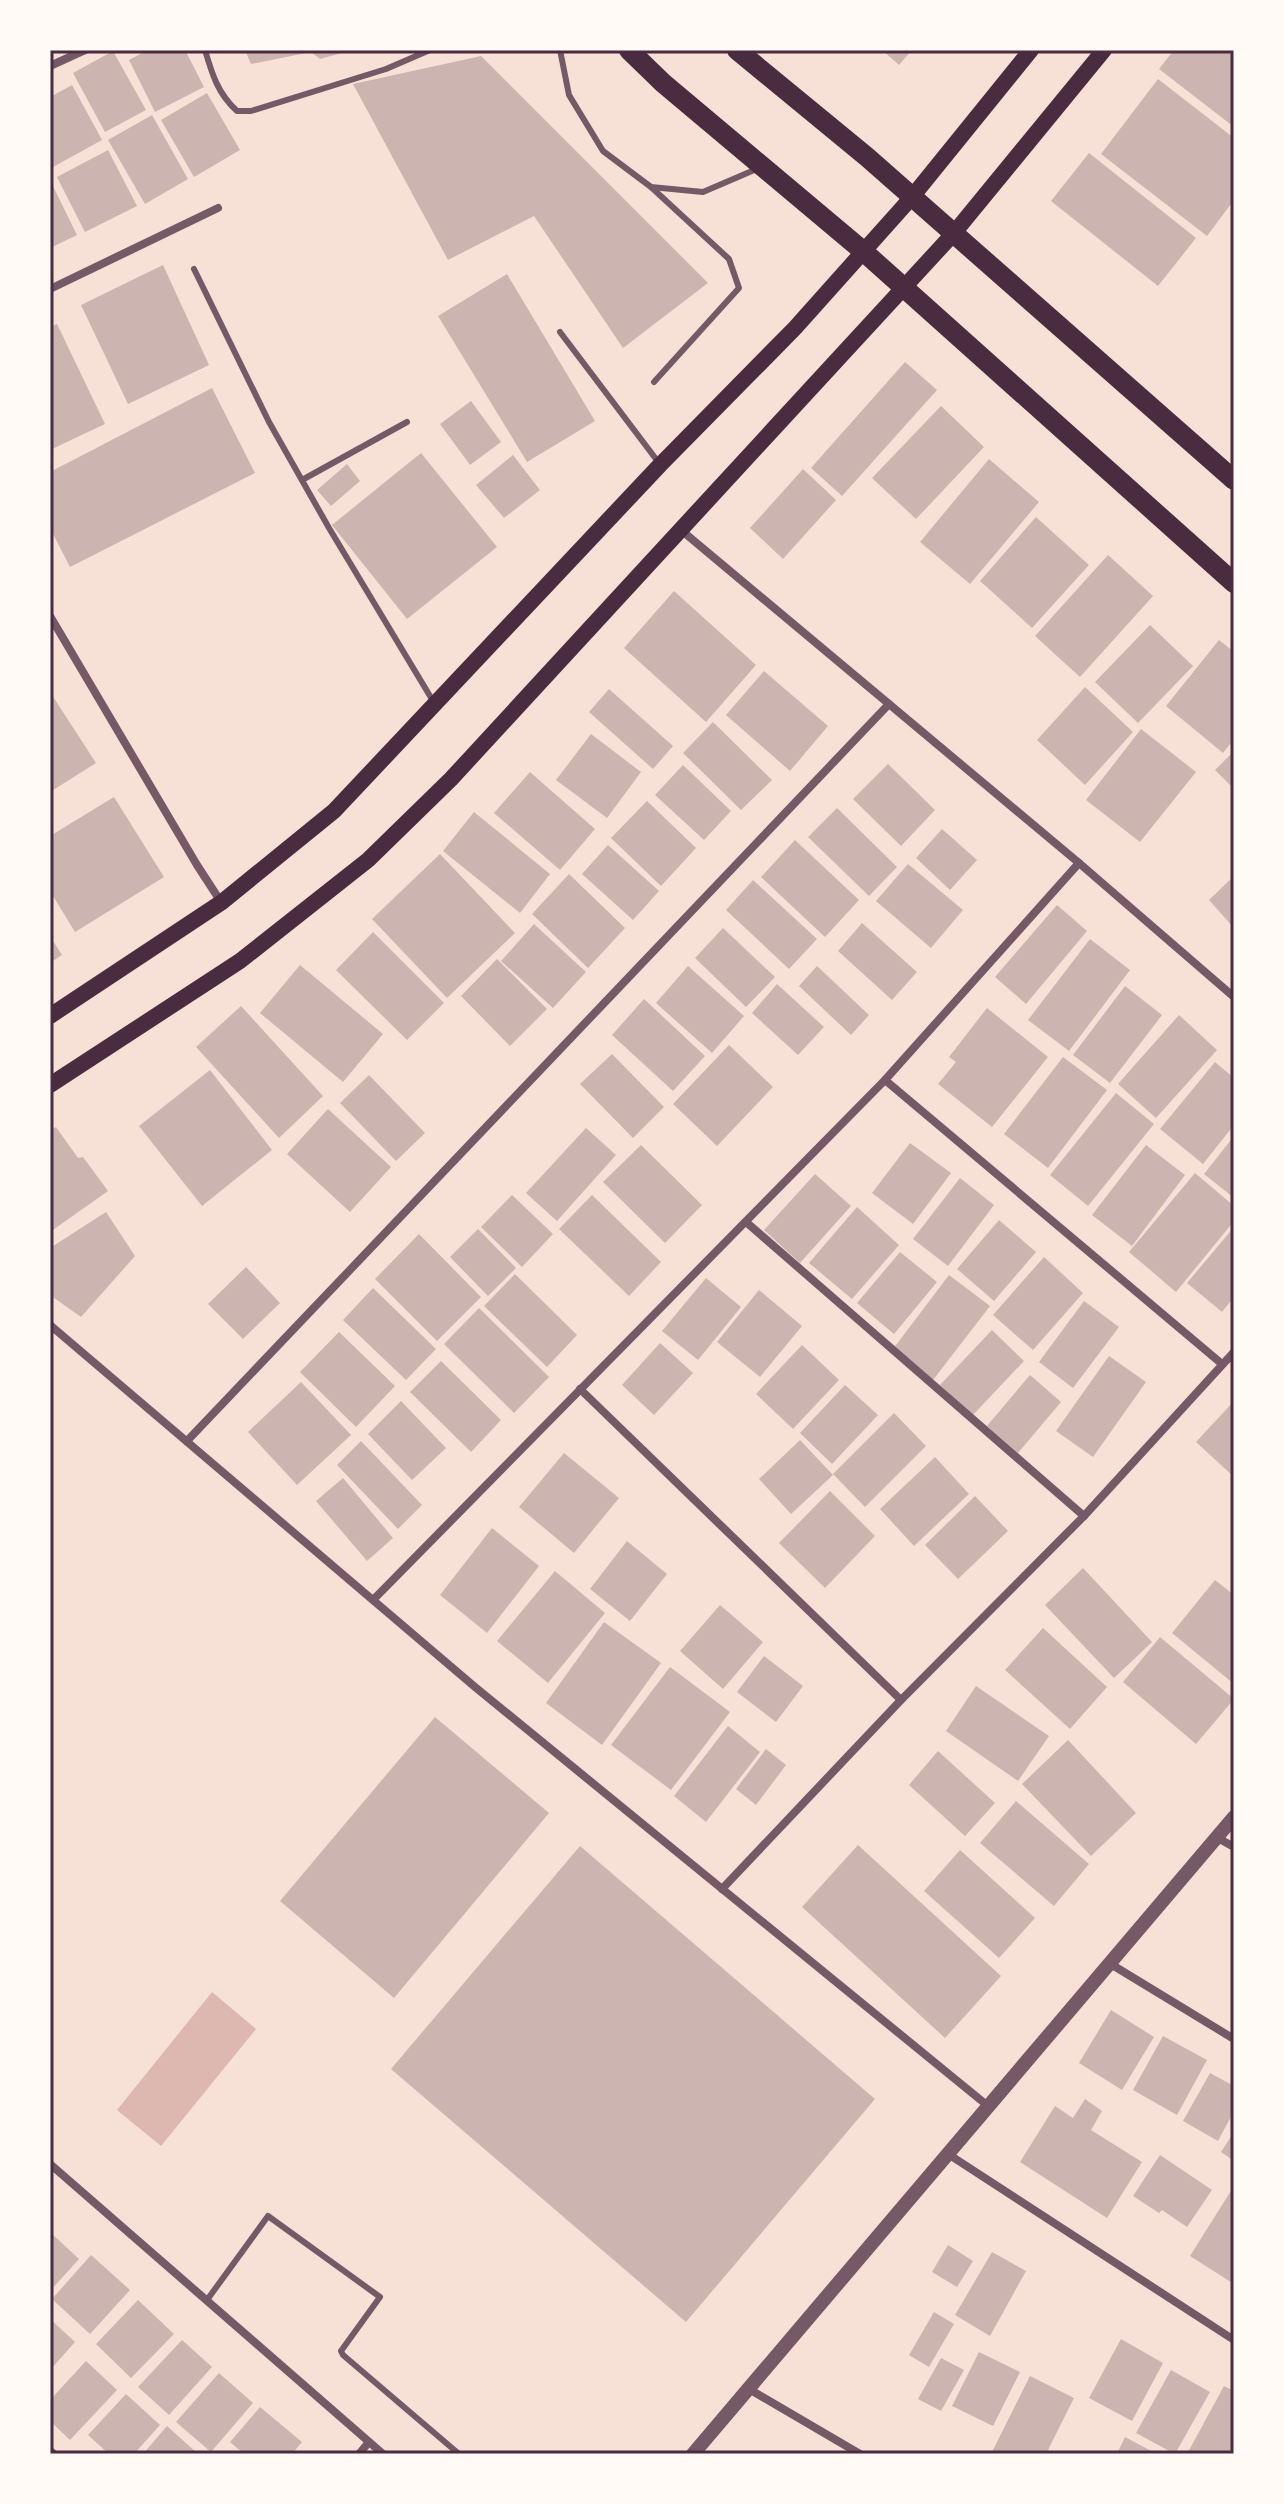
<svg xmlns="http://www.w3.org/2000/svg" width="1284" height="2504" font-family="Ubuntu,sans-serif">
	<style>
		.water { fill: #dcb8b0 }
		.building { fill: #ccb4b1 }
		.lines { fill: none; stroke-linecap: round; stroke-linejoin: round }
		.service { stroke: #755966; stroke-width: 6 }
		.minor { stroke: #755966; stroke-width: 8 }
		.tertiary { stroke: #755966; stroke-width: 14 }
		.secondary { stroke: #4a2c40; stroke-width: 16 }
		.primary { stroke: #4a2c40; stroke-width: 20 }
		.neatline { fill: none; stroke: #4a2c40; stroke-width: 3 }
	</style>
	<rect width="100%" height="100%" fill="#f7e1d7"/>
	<path class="water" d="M212 1992 256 2029 161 2146 117 2110Z"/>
	<g class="building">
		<path d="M148 50H185L204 87 155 112 129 60Z"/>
		<path d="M245 50H349V51L320 59 311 52 251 64Z"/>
		<path d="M882 50H912L899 65Z"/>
		<path d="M1174 50H1234V127L1159 69Z"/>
		<path d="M113 51 146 110 105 132 73 73Z"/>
		<path d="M481 56 708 283 623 348 534 216 448 260 353 84Z"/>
		<path d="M1158 79 1234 138V200L1207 236 1101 154Z"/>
		<path d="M72 85 102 140 53 167 50 162V97Z"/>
		<path d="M207 93 240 150 194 177 161 120Z"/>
		<path d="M152 115 188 179 145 204 108 140Z"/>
		<path d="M108 150 137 206 85 232 57 177Z"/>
		<path d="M1089 153 1196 238 1158 286 1051 201Z"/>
		<path d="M50 180 77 235 50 248Z"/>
		<path d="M163 265 209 365 128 404 81 305Z"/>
		<path d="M507 274 595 421 527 462 438 316Z"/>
		<path d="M57 324 105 424 50 450V327Z"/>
		<path d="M905 362 937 390 842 496 811 468Z"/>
		<path d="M212 388 255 473 70 567 50 528V472Z"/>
		<path d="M471 401 501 442 470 465 440 424Z"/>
		<path d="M941 406 984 447 916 519 872 478Z"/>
		<path d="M421 453 497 547 407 619 332 525Z"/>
		<path d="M513 455 540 490 504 518 476 485Z"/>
		<path d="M989 459 1039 502 970 584 920 542Z"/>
		<path d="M347 464 360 481 331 506 317 490Z"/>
		<path d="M803 469 836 500 783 559 750 528Z"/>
		<path d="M1036 517 1089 565 1032 628 980 581Z"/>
		<path d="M1108 555 1153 596 1080 677 1035 636Z"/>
		<path d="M674 591 756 665 706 722 624 648Z"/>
		<path d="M1150 625 1193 666 1138 723 1095 682Z"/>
		<path d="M1219 640 1234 652V739L1223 753 1166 706Z"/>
		<path d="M764 671 828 726 790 771 726 715Z"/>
		<path d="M1085 687 1133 732 1085 785 1037 740Z"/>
		<path d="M609 689 673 746 653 769 589 712Z"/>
		<path d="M50 692 96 763 50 792Z"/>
		<path d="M713 722 772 780 741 810 683 753Z"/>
		<path d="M1141 729 1196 772 1140 842 1086 800Z"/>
		<path d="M591 734 641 772 607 818 556 780Z"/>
		<path d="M1234 751V789L1215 770Z"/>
		<path d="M888 764 935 810 901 846 853 799Z"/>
		<path d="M683 765 731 811 704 840 655 795Z"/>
		<path d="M530 772 595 829 560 870 494 813Z"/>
		<path d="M114 797 164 877 75 932 50 891V836Z"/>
		<path d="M647 801 696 848 661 886 611 838Z"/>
		<path d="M837 808 897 867 869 896 808 837Z"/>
		<path d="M474 812 550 874 520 913 443 851Z"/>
		<path d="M942 829 977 860 950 890 916 858Z"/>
		<path d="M795 840 859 900 825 937 761 877Z"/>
		<path d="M608 845 659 891 633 920 582 874Z"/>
		<path d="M440 854 515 933 447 998 372 919Z"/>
		<path d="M908 864 963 910 931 948 876 901Z"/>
		<path d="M569 874 625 928 588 968 532 914Z"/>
		<path d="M1234 876V928L1209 900Z"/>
		<path d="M753 880 817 939 789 969 726 910Z"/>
		<path d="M1057 905 1087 931 1026 1004 995 977Z"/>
		<path d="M862 923 917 972 892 1000 838 951Z"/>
		<path d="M534 924 586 972 553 1008 501 961Z"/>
		<path d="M723 928 775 977 746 1007 695 958Z"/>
		<path d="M373 932 444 1003 407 1040 336 970Z"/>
		<path d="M50 936 62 955 50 963Z"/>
		<path d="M1090 939 1130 970 1069 1051 1028 1020Z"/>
		<path d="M497 959 547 1009 510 1046 461 996Z"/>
		<path d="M300 965 383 1034 343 1082 260 1013Z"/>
		<path d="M688 966 744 1016 712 1053 656 1003Z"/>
		<path d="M817 966 869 1015 851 1035 799 986Z"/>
		<path d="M777 984 824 1027 798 1055 752 1013Z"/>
		<path d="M1125 986 1162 1015 1110 1083 1073 1055Z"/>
		<path d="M644 999 705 1056 673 1091 612 1035Z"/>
		<path d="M241 1006 323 1096 279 1138 196 1047Z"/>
		<path d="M987 1008 1048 1057 992 1127 938 1084 956 1062 949 1057Z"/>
		<path d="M1179 1015 1217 1050 1156 1118 1118 1084Z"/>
		<path d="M729 1045 773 1087 717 1146 673 1104Z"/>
		<path d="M612 1054 664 1107 633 1138 580 1084Z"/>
		<path d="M1063 1057 1107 1090 1048 1168 1004 1134Z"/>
		<path d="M1215 1062 1234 1078V1125L1203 1164 1160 1129Z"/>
		<path d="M210 1070 272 1150 202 1206 139 1126Z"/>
		<path d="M369 1075 425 1133 396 1161 340 1103Z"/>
		<path d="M1116 1093 1154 1124 1088 1206 1050 1175Z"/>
		<path d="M328 1109 391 1167 350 1212 287 1154Z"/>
		<path d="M56 1127 78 1158 83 1157 108 1191 50 1232V1131Z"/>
		<path d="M586 1128 616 1155 557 1221 526 1193Z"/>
		<path d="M1234 1136V1198L1204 1174Z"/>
		<path d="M910 1143 951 1173 913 1224 872 1193Z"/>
		<path d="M641 1145 702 1205 665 1243 603 1182Z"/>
		<path d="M1146 1145 1185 1175 1132 1246 1092 1215Z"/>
		<path d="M1195 1173 1234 1206V1221L1176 1292 1129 1252Z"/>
		<path d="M815 1174 851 1206 800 1263 764 1230Z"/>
		<path d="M960 1178 994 1205 948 1266 913 1239Z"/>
		<path d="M512 1195 553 1234 522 1267 481 1227Z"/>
		<path d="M592 1195 661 1262 629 1296 559 1229Z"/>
		<path d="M857 1207 899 1245 852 1299 809 1263Z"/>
		<path d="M106 1212 135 1256 81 1317 50 1295V1248Z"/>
		<path d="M999 1220 1036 1252 994 1301 957 1269Z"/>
		<path d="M1234 1227V1297L1222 1312 1187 1283Z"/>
		<path d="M478 1229 516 1268 488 1296 450 1257Z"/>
		<path d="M419 1234 481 1297 437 1341 375 1279Z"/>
		<path d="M900 1252 937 1282 894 1334 857 1303Z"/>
		<path d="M1044 1257 1083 1293 1033 1350 993 1315Z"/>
		<path d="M246 1267 280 1303 243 1339 208 1304Z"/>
		<path d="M515 1274 577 1335 547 1367 484 1306Z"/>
		<path d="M949 1275 990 1306 933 1380 893 1349Z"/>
		<path d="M706 1278 741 1307 698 1360 662 1331Z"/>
		<path d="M373 1288 436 1349 406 1380 343 1320Z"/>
		<path d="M759 1290 802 1326 760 1377 717 1342Z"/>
		<path d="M1084 1301 1119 1327 1073 1388 1039 1362Z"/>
		<path d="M479 1308 549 1377 514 1413 444 1344Z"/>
		<path d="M992 1330 1024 1361 972 1416 940 1385Z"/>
		<path d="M339 1332 395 1386 356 1427 300 1372Z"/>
		<path d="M660 1343 693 1373 654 1415 622 1385Z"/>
		<path d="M802 1345 839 1380 793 1429 756 1394Z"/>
		<path d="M1109 1356 1146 1382 1093 1457 1056 1431Z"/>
		<path d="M441 1361 501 1420 471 1452 410 1392Z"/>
		<path d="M1030 1375 1061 1402 1018 1453 987 1426Z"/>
		<path d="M301 1382 351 1435 297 1485 248 1432Z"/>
		<path d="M845 1385 878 1415 832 1464 800 1433Z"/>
		<path d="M401 1401 446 1448 412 1480 368 1434Z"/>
		<path d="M1234 1401V1477L1196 1442Z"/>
		<path d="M894 1413 926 1446 865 1507 833 1474Z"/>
		<path d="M800 1440 833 1475 791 1514 759 1479Z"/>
		<path d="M361 1441 422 1505 398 1529 337 1465Z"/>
		<path d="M564 1453 619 1498 574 1553 519 1507Z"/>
		<path d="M935 1457 969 1494 914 1546 880 1509Z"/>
		<path d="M343 1478 393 1538 367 1561 316 1501Z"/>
		<path d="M830 1491 875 1536 825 1588 779 1543Z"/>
		<path d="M975 1496 1008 1531 958 1579 925 1545Z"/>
		<path d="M492 1528 539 1566 487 1633 440 1595Z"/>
		<path d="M627 1541 667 1574 630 1621 590 1589Z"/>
		<path d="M1083 1568 1152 1642 1114 1678 1045 1605Z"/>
		<path d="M555 1571 605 1613 548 1683 497 1641Z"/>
		<path d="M1215 1580 1234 1595V1684L1172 1633Z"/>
		<path d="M720 1605 763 1642 723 1689 680 1651Z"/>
		<path d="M604 1622 661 1663 602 1745 546 1703Z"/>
		<path d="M1043 1628 1107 1687 1070 1729 1005 1670Z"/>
		<path d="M1160 1637 1234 1699 1196 1744 1123 1682Z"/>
		<path d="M764 1656 803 1686 776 1722 737 1692Z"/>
		<path d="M670 1667 730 1712 671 1790 611 1745Z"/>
		<path d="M976 1686 1049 1736 1018 1781 946 1731Z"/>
		<path d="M435 1717 549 1813 394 1998 280 1901Z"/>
		<path d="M728 1726 760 1752 706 1822 674 1796Z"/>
		<path d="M1068 1740 1136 1813 1091 1856 1022 1784Z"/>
		<path d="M766 1749 786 1765 756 1805 736 1789Z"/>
		<path d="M938 1751 995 1803 965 1836 909 1785Z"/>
		<path d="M1016 1801 1089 1864 1054 1906 980 1843Z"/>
		<path d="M858 1845 1001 1976 945 2038 802 1907Z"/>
		<path d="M580 1846 875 2099 686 2322 391 2069Z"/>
		<path d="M960 1850 1035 1918 999 1958 924 1891Z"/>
		<path d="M1111 2010 1154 2037 1122 2090 1079 2063Z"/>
		<path d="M1163 2036 1207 2060 1177 2115 1133 2090Z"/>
		<path d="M1210 2073 1234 2086V2111L1218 2141 1183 2121Z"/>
		<path d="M1085 2099 1102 2111 1091 2130 1142 2162 1107 2218 1020 2162 1055 2106 1073 2118Z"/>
		<path d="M1234 2132V2161L1221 2152Z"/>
		<path d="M1160 2155 1212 2190 1187 2227 1162 2210 1159 2213 1133 2196Z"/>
		<path d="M1234 2186V2284L1190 2256Z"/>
		<path d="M50 2232 79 2259 50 2291Z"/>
		<path d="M948 2245 973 2261 957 2287 932 2272Z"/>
		<path d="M992 2252 1026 2271 990 2336 955 2315Z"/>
		<path d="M91 2255 130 2290 90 2334 52 2299Z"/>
		<path d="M138 2300 174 2334 131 2378 96 2344Z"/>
		<path d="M934 2312 954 2324 929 2367 909 2355Z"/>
		<path d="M50 2319 75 2342 50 2370Z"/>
		<path d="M1121 2339 1163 2363 1132 2421 1089 2398Z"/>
		<path d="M182 2340 212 2367 169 2415 138 2387Z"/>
		<path d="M979 2352 1020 2372 993 2426 952 2406Z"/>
		<path d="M941 2358 964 2370 941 2411 918 2399Z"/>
		<path d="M86 2361 117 2390 70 2440 50 2421V2400Z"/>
		<path d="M1171 2370 1210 2392 1175 2454 1136 2433Z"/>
		<path d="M219 2373 253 2403 211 2452 176 2422Z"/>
		<path d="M1030 2376 1074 2398 1046 2454H991Z"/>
		<path d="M1224 2386 1234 2391V2454H1187Z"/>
		<path d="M126 2394 160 2425 134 2454H109L88 2435Z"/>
		<path d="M260 2407 302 2442 292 2454H244L230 2442Z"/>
		<path d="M167 2426 198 2454H143Z"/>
		<path d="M1125 2437 1157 2454H1117Z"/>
	</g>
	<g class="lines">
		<g class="service">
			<path d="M205 50C212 74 218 94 237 111H251L386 69 430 50"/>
			<path d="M560 50 569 95 603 151 651 187 703 192 759 168"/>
			<path d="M651 187 729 259 739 288 654 382"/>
			<path d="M194 269 269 422 329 528 433 701"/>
			<path d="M560 332 659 463"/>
			<path d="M302 480 407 422"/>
			<path d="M207 2300 268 2216 380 2297 341 2351 343 2355 459 2454"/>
		</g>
		<g class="minor">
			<path d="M50 66 85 50"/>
			<path d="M50 289 218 208"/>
			<path d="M681 530 1079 863 1234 997"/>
			<path d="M50 616 197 865 221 902"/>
			<path d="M885 1080 1222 1364"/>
			<path d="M746 1222 1084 1516"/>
			<path d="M50 1325 475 1687 988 2106"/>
			<path d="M580 1389 901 1700"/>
			<path d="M187 1441 889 704"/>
			<path d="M373 1600 885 1080 1079 863"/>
			<path d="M1216 1837 1234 1847"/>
			<path d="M722 1889 901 1700 1084 1516 1234 1352"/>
			<path d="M1109 1963 1234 2039"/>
			<path d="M948 2154 1234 2340"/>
			<path d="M50 2164 383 2454"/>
			<path d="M749 2389 860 2454"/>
			<path d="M50 2451 54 2454"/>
			<path d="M359 2454 369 2442"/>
		</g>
		<path class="tertiary" d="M693 2454 1234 1817"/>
		<g class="secondary">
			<path d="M50 1016 222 902 334 811 660 465 795 328 912 197 1031 50"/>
			<path d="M50 1085 240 961 368 860 451 779 954 233 1104 50"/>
		</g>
		<g class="primary">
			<path d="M629 50 663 83 863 251 1234 583"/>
			<path d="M737 50 867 157 1234 480"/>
		</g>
	</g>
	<rect width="1284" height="2504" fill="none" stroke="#fffaf5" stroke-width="104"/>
	<rect x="52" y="52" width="1180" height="2400" class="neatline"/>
</svg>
